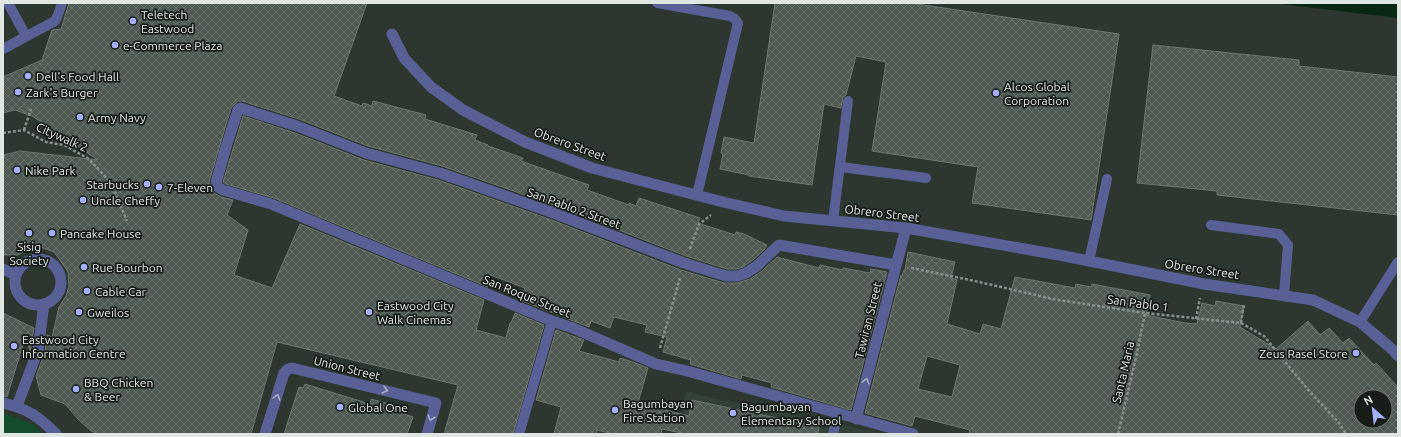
<svg xmlns="http://www.w3.org/2000/svg" width="1401" height="437" font-family="Ubuntu,sans-serif">
	<style>
		.built { fill: #344137 }
		.green { fill: #144d2c }
		.water { fill: #082715 }
		.building { fill: url(#building-cross-hatch); stroke: #6d766f; fill-rule: evenodd }
		.lines { fill: none; stroke-linecap: round; stroke-linejoin: round }
		.path { stroke: #89908b; stroke-width: 2.5; stroke-dasharray: 3 2; stroke-linecap: butt }
		.service { stroke: #586095; stroke-width: 10 }
		.pedestrian { stroke: #586095; stroke-width: 11 }
		.minor { stroke: #586095; stroke-width: 11 }
		.oneway { stroke: #aab0c3 }
		.poi-dot { fill: #a6b1fc; stroke: #191d1a; stroke-width: 1.5 }
		.labels { text-anchor: middle; dominant-baseline: central; stroke-width: 3.5; stroke-linejoin: round; paint-order: stroke }
		.poi-label { font-size: 12px; fill: #e0e6e2; stroke: #191d1a; text-anchor: start }
		.street-label { font-size: 12px; fill: #e0e6e2; stroke: #191d1a }
	</style>
	<defs>
		<pattern id="building-cross-hatch" width="8" height="8" patternUnits="userSpaceOnUse"><rect width="8" height="8" fill="#4f5851"/><path d="M0 0l8 8M0 8l8-8" fill="none" stroke="#68706a"/></pattern>
	</defs>
	<rect width="100%" height="100%" fill="#2e3630"/>
	<path class="built" d="M686 392 884 434H677Z"/>
	<path class="green" d="M3 413 34 425 42 434H3Z"/>
	<path class="water" d="M1273 3H1398V18Z"/>
	<g class="building">
		<path d="M69 3H367L334 96 362 106 363 103 372 106 373 101 426 115 425 119 477 135 475 140 488 145V146L523 158 521 161 589 185 587 190 629 205V203L636 206 639 198 700 218 698 223 735 235 736 232 744 234 767 245 765 249 753 260 743 267 736 269H727L686 256 554 205 442 166 368 146 299 119 242 101H238L231 108 209 182 210 186 214 193 221 197 233 200 227 215 248 230 234 275 272 288 300 224 484 300 476 330 506 338 510 323H511L515 313 544 325 513 434H444L458 385 277 342 251 434H99L91 431 79 420 65 404 41 395 36 376 45 352 47 335 52 337 59 307 66 296 69 286 68 272 62 263 54 252 40 247H32L18 255H3V155L20 151 98 160 32 116 15 110 3 113V77L42 60 52 30 61 29Z"/>
		<path d="M775 3H910L1119 34 1091 220 972 203 978 167 872 151 886 62 856 56 846 95 843 97 841 108 824 104 812 185 749 176V175L720 169 723 154 721 153 724 137 754 143Z"/>
		<path d="M1153 45 1299 60V66L1398 77V215L1217 195V191L1137 183Z"/>
		<path d="M243 116 295 133 364 160 438 180 549 219 681 270 724 283H737L750 279 762 271 777 257 819 268 820 265 843 270V268L870 273 871 269 887 272 851 410 771 387 772 383 742 375 741 379 690 364 691 360 663 352 667 337 645 332 647 325 614 317 610 328 591 321 589 327 520 300 525 288 491 275 488 287 274 198 226 184 223 182Z"/>
		<path d="M908 252 955 262 951 278 957 280 947 324 980 334 983 324 1001 329 1015 277 1075 288 1076 284 1091 287 1092 284 1150 295 1146 315 1185 323 1197 324 1202 303 1215 306 1216 301 1244 306 1240 327 1276 349 1308 321 1320 335 1329 328 1343 343 1349 338 1374 365 1376 363 1398 387V434H969L970 430 915 416 912 426 865 413 901 275 902 276 904 270H905ZM927 356 960 365 952 397 918 389ZM1361 397H1385V421H1361Z"/>
		<path d="M3 313 34 328 30 352 26 335 7 397 3 396Z"/>
		<path d="M556 330 584 340 579 351 619 362 620 358 633 362 648 368 638 403 689 416 692 400 819 427 818 434H687L662 429 661 434H613L597 430 596 434H554L561 407 536 400Z"/>
		<path d="M305 384 370 404 371 399 389 404 388 409 413 417 407 434H284L299 387 303 388Z"/>
	</g>
	<g class="lines">
		<g class="path">
			<path d="M24 130 31 109"/>
			<path d="M3 133 24 130 46 142 64 145 89 159 111 183 127 221"/>
			<path d="M690 249 699 224 711 215"/>
			<path d="M911 268 975 281 1053 299 1145 313 1241 323 1264 336 1309 391 1339 423 1346 434"/>
			<path d="M1196 319 1200 298"/>
			<path d="M1241 323 1244 304"/>
			<path d="M660 348 680 278"/>
			<path d="M1118 434 1137 353 1145 313"/>
		</g>
		<g class="service">
			<path d="M8 3 26 36"/>
			<path d="M657 3 730 16 735 19 738 23 697 195"/>
			<path d="M3 49 55 21 58 15 62 3"/>
			<path d="M841 167 926 178"/>
			<path d="M833 221 848 101"/>
			<path d="M1211 225 1279 234 1288 245 1284 295"/>
			<path d="M1089 261 1107 179"/>
			<path d="M1360 322 1398 262"/>
			<path d="M519 434 552 321"/>
			<path d="M833 434 838 413"/>
		</g>
		<g class="pedestrian">
			<circle cx="38" cy="282" r="23"/>
			<path d="M3 269 16 275"/>
			<path d="M3 403C28 409 38 416 56 434"/>
			<path d="M17 406 38 350 44 304"/>
		</g>
		<g class="minor">
			<path d="M392 34 404 58 431 87 463 110 525 142 592 168 727 203 784 216 906 228 1059 255 1204 284 1313 300 1360 322 1393 350 1398 356"/>
			<path d="M896 265 779 245 757 266 746 273 737 276H726L684 263 551 212 440 173 366 153 297 126 240 108 238 110 225 150 216 183 218 187 223 190 271 204 552 321 573 328 656 364 687 371 913 434"/>
			<path d="M856 419 906 228"/>
			<path d="M265 434 284 373 288 369 292 368 436 403 427 434"/>
		</g>
	</g>
	<defs><path id="oneway-chevron" d="M-2-3.5L2.5 0L-2 3.5" fill="none" stroke-width="1.6" stroke-linecap="round" stroke-linejoin="round"/></defs>
	<g class="oneway">
		<use href="#oneway-chevron" transform="translate(866 381) rotate(-76)"/>
		<use href="#oneway-chevron" transform="translate(385 390) rotate(14)"/>
		<use href="#oneway-chevron" transform="translate(277 397) rotate(-72)"/>
		<use href="#oneway-chevron" transform="translate(431 418) rotate(106)"/>
	</g>
	<g class="poi-dot">
		<circle cx="133" cy="21" r="4"/>
		<circle cx="115" cy="45" r="4"/>
		<circle cx="28" cy="76" r="4"/>
		<circle cx="18" cy="92" r="4"/>
		<circle cx="996" cy="93" r="4"/>
		<circle cx="80" cy="117" r="4"/>
		<circle cx="17" cy="170" r="4"/>
		<circle cx="147" cy="184" r="4"/>
		<circle cx="159" cy="187" r="4"/>
		<circle cx="83" cy="200" r="4"/>
		<circle cx="29" cy="233" r="4"/>
		<circle cx="52" cy="233" r="4"/>
		<circle cx="84" cy="267" r="4"/>
		<circle cx="87" cy="291" r="4"/>
		<circle cx="79" cy="312" r="4"/>
		<circle cx="369" cy="312" r="4"/>
		<circle cx="14" cy="346" r="4"/>
		<circle cx="1356" cy="353" r="4"/>
		<circle cx="76" cy="389" r="4"/>
		<circle cx="340" cy="407" r="4"/>
		<circle cx="615" cy="410" r="4"/>
		<circle cx="733" cy="413" r="4"/>
	</g>
	<g class="labels">
		<g class="poi-label">
			<text x="141" y="14">Teletech<tspan x="141" dy="14">Eastwood</tspan></text>
			<text x="123" y="45">e-Commerce Plaza</text>
			<text x="36" y="76">Dell's Food Hall</text>
			<text x="1004" y="86">Alcos Global<tspan x="1004" dy="14">Corporation</tspan></text>
			<text x="26" y="92">Zark's Burger</text>
			<text x="88" y="117">Army Navy</text>
			<text x="25" y="170">Nike Park</text>
			<text x="139" y="184" text-anchor="end">Starbucks</text>
			<text x="167" y="187">7-Eleven</text>
			<text x="91" y="200">Uncle Cheffy</text>
			<text x="60" y="233">Pancake House</text>
			<text x="29" y="246" text-anchor="middle">Sisig<tspan x="29" dy="14">Society</tspan></text>
			<text x="92" y="267">Rue Bourbon</text>
			<text x="95" y="291">Cable Car</text>
			<text x="377" y="305">Eastwood City<tspan x="377" dy="14">Walk Cinemas</tspan></text>
			<text x="87" y="312">Gweilos</text>
			<text x="22" y="339">Eastwood City<tspan x="22" dy="14">Information Centre</tspan></text>
			<text x="1348" y="353" text-anchor="end">Zeus Rasel Store</text>
			<text x="84" y="382">BBQ Chicken<tspan x="84" dy="14">&amp; Beer</tspan></text>
			<text x="623" y="403">Bagumbayan<tspan x="623" dy="14">Fire Station</tspan></text>
			<text x="741" y="406">Bagumbayan<tspan x="741" dy="14">Elementary School</tspan></text>
			<text x="348" y="407">Global One</text>
		</g>
		<g class="street-label">
			<text transform="translate(62 137) rotate(24)">Citywalk 2</text>
			<text transform="translate(570 144) rotate(20)">Obrero Street</text>
			<text transform="translate(574 208) rotate(20)">San Pablo 2 Street</text>
			<text transform="translate(882 213) rotate(7)">Obrero Street</text>
			<text transform="translate(1202 269) rotate(9)">Obrero Street</text>
			<text transform="translate(527 296) rotate(22)">San Roque Street</text>
			<text transform="translate(1138 303) rotate(8)">San Pablo 1</text>
			<text transform="translate(868 320) rotate(-76)">Tawiran Street</text>
			<text transform="translate(347 368) rotate(14)">Union Street</text>
			<text transform="translate(1123 372) rotate(-77)">Santa Maria</text>
		</g>
	</g>
	<rect width="1401" height="437" fill="none" stroke="#e0e6e2" stroke-width="8"/>
	<g transform="translate(1373 409) rotate(332)"><circle r="19" fill="#191d1a" stroke="#696d6a"/>
	<path d="M0-3L7 15L0 10L-7 15Z" fill="#a6b1fc"/>
	<text y="-6" font-size="11" font-weight="bold" text-anchor="middle" fill="#e0e6e2">N</text>
	</g>
</svg>
